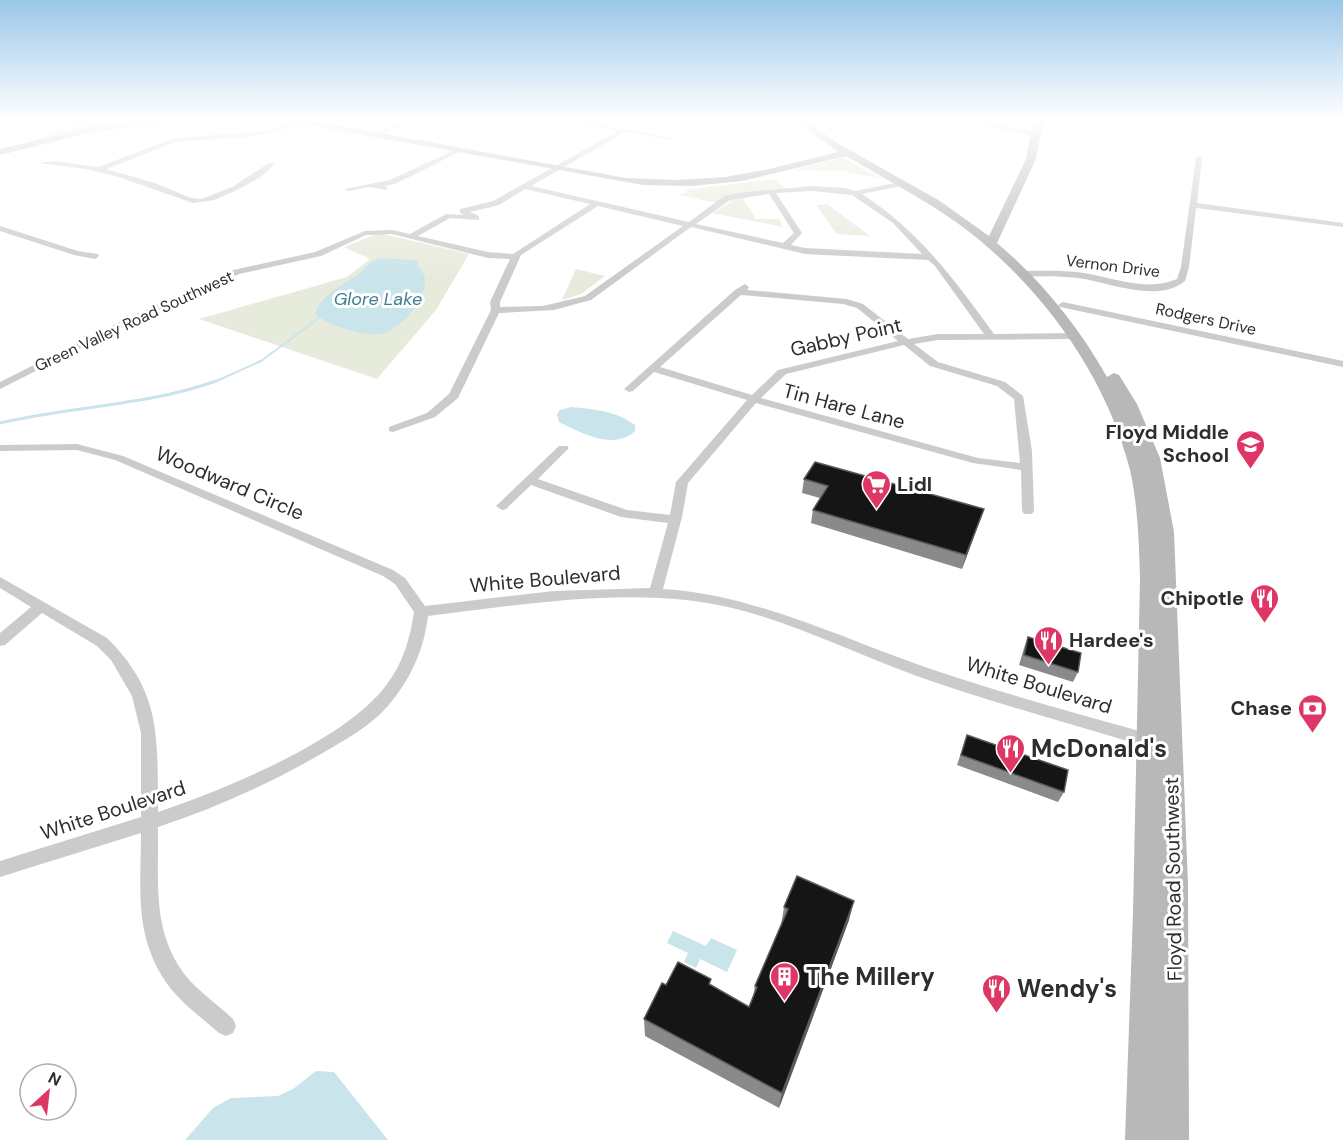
<svg xmlns="http://www.w3.org/2000/svg" width="1343" height="1140" font-family="'DM Sans',sans-serif">
	<style>
		.green { fill: #e7ebdc }
		.water { fill: #c9e4ea }
		.lines { fill: none; stroke-linecap: round; stroke-linejoin: round }
		.stream-far1 { stroke: #c9e4ea; stroke-width: 2 }
		.stream { stroke: #c9e4ea; stroke-width: 3 }
		.street { fill: #cbcbcb; fill-rule: evenodd }
		.secondary { fill: #b8b8b8; fill-rule: evenodd }
		.wall { fill: #8a8a8a }
		.shaded-wall { fill: #5b5b5b }
		.building { fill: #151515; stroke: #5b5b5b; stroke-width: 1.5 }
		.labels { text-anchor: middle; dominant-baseline: central; stroke-width: 6; stroke-linejoin: round; paint-order: stroke }
		.far-street-label { font-size: 16px; fill: #2e2e2e; stroke: #fff }
		.far-water-label { font-size: 18px; font-style: italic; fill: #3f7e8d; stroke: #fff }
		.street-label { font-size: 20px; fill: #2e2e2e; stroke: #fff }
		.poi-label { font-size: 20px; font-weight: bold; fill: #2e2e2e; stroke: #fff; text-anchor: end }
		.near-poi-label { font-size: 24px; font-weight: bold; fill: #2e2e2e; stroke: #fff; text-anchor: start }
	</style>
	<rect width="100%" height="100%" fill="#fff"/>
	<g class="green">
		<path d="M80 119H154L115 123 30 143Z"/>
		<path d="M843 157 882 179 844 171 794 170Z"/>
		<path d="M776 179 787 191 749 194 718 203 678 195 689 192 683 190Z"/>
		<path d="M742 197 756 219H779L783 227 712 213 731 202 729 200Z"/>
		<path d="M827 204 870 236 837 234 816 205Z"/>
		<path d="M379 233 469 254 436 310 377 379 199 319 347 277 370 259 344 247Z"/>
		<path d="M576 269 605 276 581 294 562 300Z"/>
	</g>
	<g class="water">
		<path d="M380 258 417 260 418 267C441 285 402 331 381 334 365 337 326 325 315 314 322 293 341 287 357 275 365 269 369 261 380 258Z"/>
		<path d="M571 407C594 409 616 411 635 425V431C613 451 582 433 559 422L557 414 560 410Z"/>
		<path d="M673 931 706 946 711 938 737 950 727 972 700 959 696 968 684 962 688 953 667 943Z"/>
		<path d="M316 1071 334 1072 388 1140H185L213 1108 231 1098 278 1096 293 1089Z"/>
	</g>
	<g class="lines">
		<path class="stream-far1" d="M212 383 261 361 319 318"/>
		<path class="stream" d="M0 423C72 406 146 406 216 381"/>
		<g class="street">
			<path d="M299 119H306L285 129 257 136 176 142 106 169 155 183 191 198 201 199 232 187 269 163 275 164 259 178 237 190 214 200 193 203 119 177 86 169 39 163 55 161 98 167 175 138 257 132 281 127Z"/>
			<path d="M408 119H415L378 135 373 134Z"/>
			<path d="M555 119H567L675 138 672 140 625 132 531 186 689 222 724 196 738 193 812 186 845 188 855 191 905 181V185L862 194C920 232 954 279 994 334L1073 333 1078 336 1073 339 938 340 914 344 938 362 1005 382 1023 396 1032 451 1034 511 1032 514H1024L1022 511 1021 470 973 463 756 403 688 483 682 517 663 589C756 595 838 637 925 667 1000 693 1077 713 1153 735L1159 737 1161 742 1159 747 1153 749C1073 724 992 703 914 675 839 648 766 608 686 600 600 591 513 606 428 616 424 650 410 681 387 707 369 727 345 740 321 754 269 784 215 808 158 827 159 880 151 930 185 975 198 991 218 1005 233 1019L236 1026 233 1033 226 1036 219 1033C203 1019 184 1005 171 989 133 939 141 892 141 833L0 877V861L141 817V733L132 696 111 660 97 646 42 613 5 645 0 646V633L31 607 0 588V577L107 638C163 693 157 740 158 812 223 790 347 740 387 684 403 663 410 639 414 612L395 584 383 576 115 460 77 450 0 451V445L77 444 123 456 393 570 405 578 425 606 554 591 650 588 668 523 621 517 531 485 506 509 502 510 496 506 559 446H567L569 448 538 479 627 510 670 515 676 482 747 400 654 372 633 391 629 392 624 389 735 290 745 284 749 287 747 290 847 299 863 304 908 339 938 334H984L935 266 928 260 805 254 691 227 591 300 554 310 499 313 458 398 435 417 393 432 389 431V427L427 413 449 394 491 310 490 302 510 259 488 258 392 234 366 235 321 256 239 274 125 326 0 389V382L119 322 233 270 315 252 365 231 392 230 410 234 446 214 464 215 460 213V209L493 201 618 131ZM525 189 590 204 513 254 488 252 418 236 450 218 479 220V216L470 212 499 205ZM812 191 852 195 893 223 922 254 805 248 791 245 802 233 776 193ZM769 194 794 233 783 243 696 224 730 200ZM598 206 683 226 585 296 543 306 500 307V302L521 255ZM741 295 843 304 857 308 898 341 778 370 752 395 660 367ZM904 345 930 366 997 386 1014 399 1020 463 978 458 761 398 786 374Z"/>
			<path d="M969 119C973 119 1035 132 1039 134L1036 136 996 129Z"/>
			<path d="M459 148 461 151 395 184 384 186 388 188 387 190 369 187 349 191 345 189 390 180Z"/>
			<path d="M1199 156 1202 158 1197 203 1343 223V227L1196 208 1189 267 1185 281C1157 304 1109 282 1078 278 1059 276 1041 276 1022 277L1018 274 1022 271C1043 271 1063 270 1084 273 1115 278 1146 292 1177 279L1181 267 1196 158Z"/>
			<path d="M0 226 78 251 98 254 99 256 95 259 74 255 0 231Z"/>
			<path d="M1063 302 1343 361V367L1060 307 1058 305Z"/>
		</g>
		<g class="secondary">
			<path d="M149 119H171L166 122 93 132 0 155V149L93 126Z"/>
			<path d="M286 119H303L626 178 676 180 725 177 769 169 838 152 793 119H803L839 144 940 201 989 236 1026 159 1034 119H1043L1036 159 997 243C1041 280 1079 327 1107 377L1114 373 1119 375 1137 404 1160 458 1174 532 1188 885 1189 1140H1125L1133 913 1140 579C1139 543 1138 506 1130 470 1106 375 1041 286 963 227 926 200 885 179 846 156L742 181 692 186 643 185 291 122Z"/>
		</g>
	</g>
	<g class="wall">
		<path d="M804 479 979 523 962 569 811 523 813 510 820 498 802 493Z"/>
		<path d="M1028 637 1078 672 1073 682 1019 665 1024 648Z"/>
		<path d="M967 735 1064 792 1058 802 957 765Z"/>
		<path d="M784 907 849 920 779 1108 645 1036 644 1019 666 985 749 1007 753 998 755 986 781 925Z"/>
	</g>
	<g class="shaded-wall">
		<path d="M984 509 979 523 962 569 966 555Z"/>
		<path d="M854 901 849 920 779 1108 782 1093Z"/>
	</g>
	<g class="building">
		<path d="M815 462 984 509 966 555 813 510 828 486 804 479Z"/>
		<path d="M1028 637 1081 653 1078 672 1024 655Z"/>
		<path d="M967 735 1068 770 1064 792 961 755Z"/>
		<path d="M797 876 854 901 782 1093 644 1019 662 983 666 985 678 962 711 979 709 984 749 1007 757 987 755 986 788 909 784 907Z"/>
	</g>
	<linearGradient id="sky" x2="0" y2="1"><stop stop-color="#9bc7e9"/><stop offset="0.43" stop-color="#fff"/><stop offset="1" stop-color="#fff" stop-opacity="0"/></linearGradient>
	<rect width="1343" height="278" fill="url(#sky)"/>
	<defs>
		<symbol id="school-pin" viewBox="-11 -11 22 30"><path d="M0 17L-7.5 6A9.5 9.5 0 1 1 7.5 6Z" fill="#de3665" stroke="#fff"/><path d="M0-5L7-2L0 1L-7-2ZM-4 1L0 2.5L4 1V4Q0 6-4 4Z" fill="#fff"/></symbol>
		<symbol id="supermarket-pin" viewBox="-11 -11 22 30"><path d="M0 17L-7.5 6A9.5 9.5 0 1 1 7.5 6Z" fill="#de3665" stroke="#fff"/><path d="M-6-5.5h2.5l.6 2H6L4.5 2H-2.5L-4.4-4H-6ZM-1.5 3.2a1.3 1.3 0 1 0 .1 0ZM3 3.2a1.3 1.3 0 1 0 .1 0Z" fill="#fff"/></symbol>
		<symbol id="restaurant-pin" viewBox="-11 -11 22 30"><path d="M0 17L-7.5 6A9.5 9.5 0 1 1 7.5 6Z" fill="#de3665" stroke="#fff"/><path d="M-5-6h1v4h1v-4h1v4h1v-4h1v5L-1.5 .5V6h-2V.5L-5-1ZM5-6V6H3V1.5H1.5Q1.5-4 5-6Z" fill="#fff"/></symbol>
		<symbol id="bank-pin" viewBox="-11 -11 22 30"><path d="M0 17L-7.5 6A9.5 9.5 0 1 1 7.5 6Z" fill="#de3665" stroke="#fff"/><path d="M-6-4H6V4H-6ZM0-2.3a2.3 2.3 0 1 0 0 4.6a2.3 2.3 0 1 0 0-4.6Z" fill="#fff"/></symbol>
		<symbol id="building-pin" viewBox="-11 -11 22 30"><path d="M0 17L-7.5 6A9.5 9.5 0 1 1 7.5 6Z" fill="#de3665" stroke="#fff"/><path d="M-4-6H4V6H1V3H-1V6H-4ZM-2.5-4.3h1.7v1.8h-1.7ZM.8-4.3h1.7v1.8H.8ZM-2.5-1h1.7V.8h-1.7ZM.8-1h1.7V.8H.8Z" fill="#fff"/></symbol>
	</defs>
	<g fill-rule="evenodd">
		<use href="#school-pin" x="1234" y="428" width="33" height="45"/>
		<use href="#supermarket-pin" x="860" y="468" width="33" height="45"/>
		<use href="#restaurant-pin" x="1248" y="582" width="33" height="45"/>
		<use href="#restaurant-pin" x="1032" y="624" width="33" height="45"/>
		<use href="#bank-pin" x="1296" y="692" width="33" height="45"/>
		<use href="#restaurant-pin" x="994" y="732" width="33" height="45"/>
		<use href="#building-pin" x="768" y="960" width="33" height="45"/>
		<use href="#restaurant-pin" x="980" y="972" width="33" height="45"/>
	</g>
	<g class="labels">
		<g class="far-street-label">
			<text transform="translate(1113 266) rotate(7)">Vernon Drive</text>
			<text transform="translate(1206 319) rotate(12)">Rodgers Drive</text>
			<text transform="translate(134 321) rotate(-25)">Green Valley Road Southwest</text>
		</g>
		<g class="far-water-label">
			<text x="378" y="299">Glore Lake</text>
		</g>
		<g class="street-label">
			<text transform="translate(846 337) rotate(-13)">Gabby Point</text>
			<text transform="translate(844 406) rotate(15)">Tin Hare Lane</text>
			<text transform="translate(230 483) rotate(23)">Woodward Circle</text>
			<text transform="translate(545 579) rotate(-5)">White Boulevard</text>
			<text transform="translate(1039 685) rotate(17)">White Boulevard</text>
			<text transform="translate(113 810) rotate(-18)">White Boulevard</text>
			<text transform="translate(1173 879) rotate(-91)">Floyd Road Southwest</text>
		</g>
		<g class="poi-label">
			<text x="1229" y="432">Floyd Middle<tspan x="1229" dy="23">School</tspan></text>
			<text x="897" y="484" text-anchor="start">Lidl</text>
			<text x="1244" y="598">Chipotle</text>
			<text x="1069" y="640" text-anchor="start">Hardee's</text>
			<text x="1292" y="708">Chase</text>
		</g>
		<g class="near-poi-label">
			<text x="1031" y="748">McDonald's</text>
			<text x="806" y="976">The Millery</text>
			<text x="1017" y="988">Wendy's</text>
		</g>
	</g>
	<g transform="translate(48 1092) rotate(27)"><circle r="28" fill="#ffffff" stroke="#ababab" stroke-width="1.5"/>
	<path d="M0-4.5L10 22L0 15L-10 22Z" fill="#de3665"/>
	<text y="-9" font-size="16" font-weight="bold" text-anchor="middle" fill="#2e2e2e">N</text>
	</g>
</svg>
